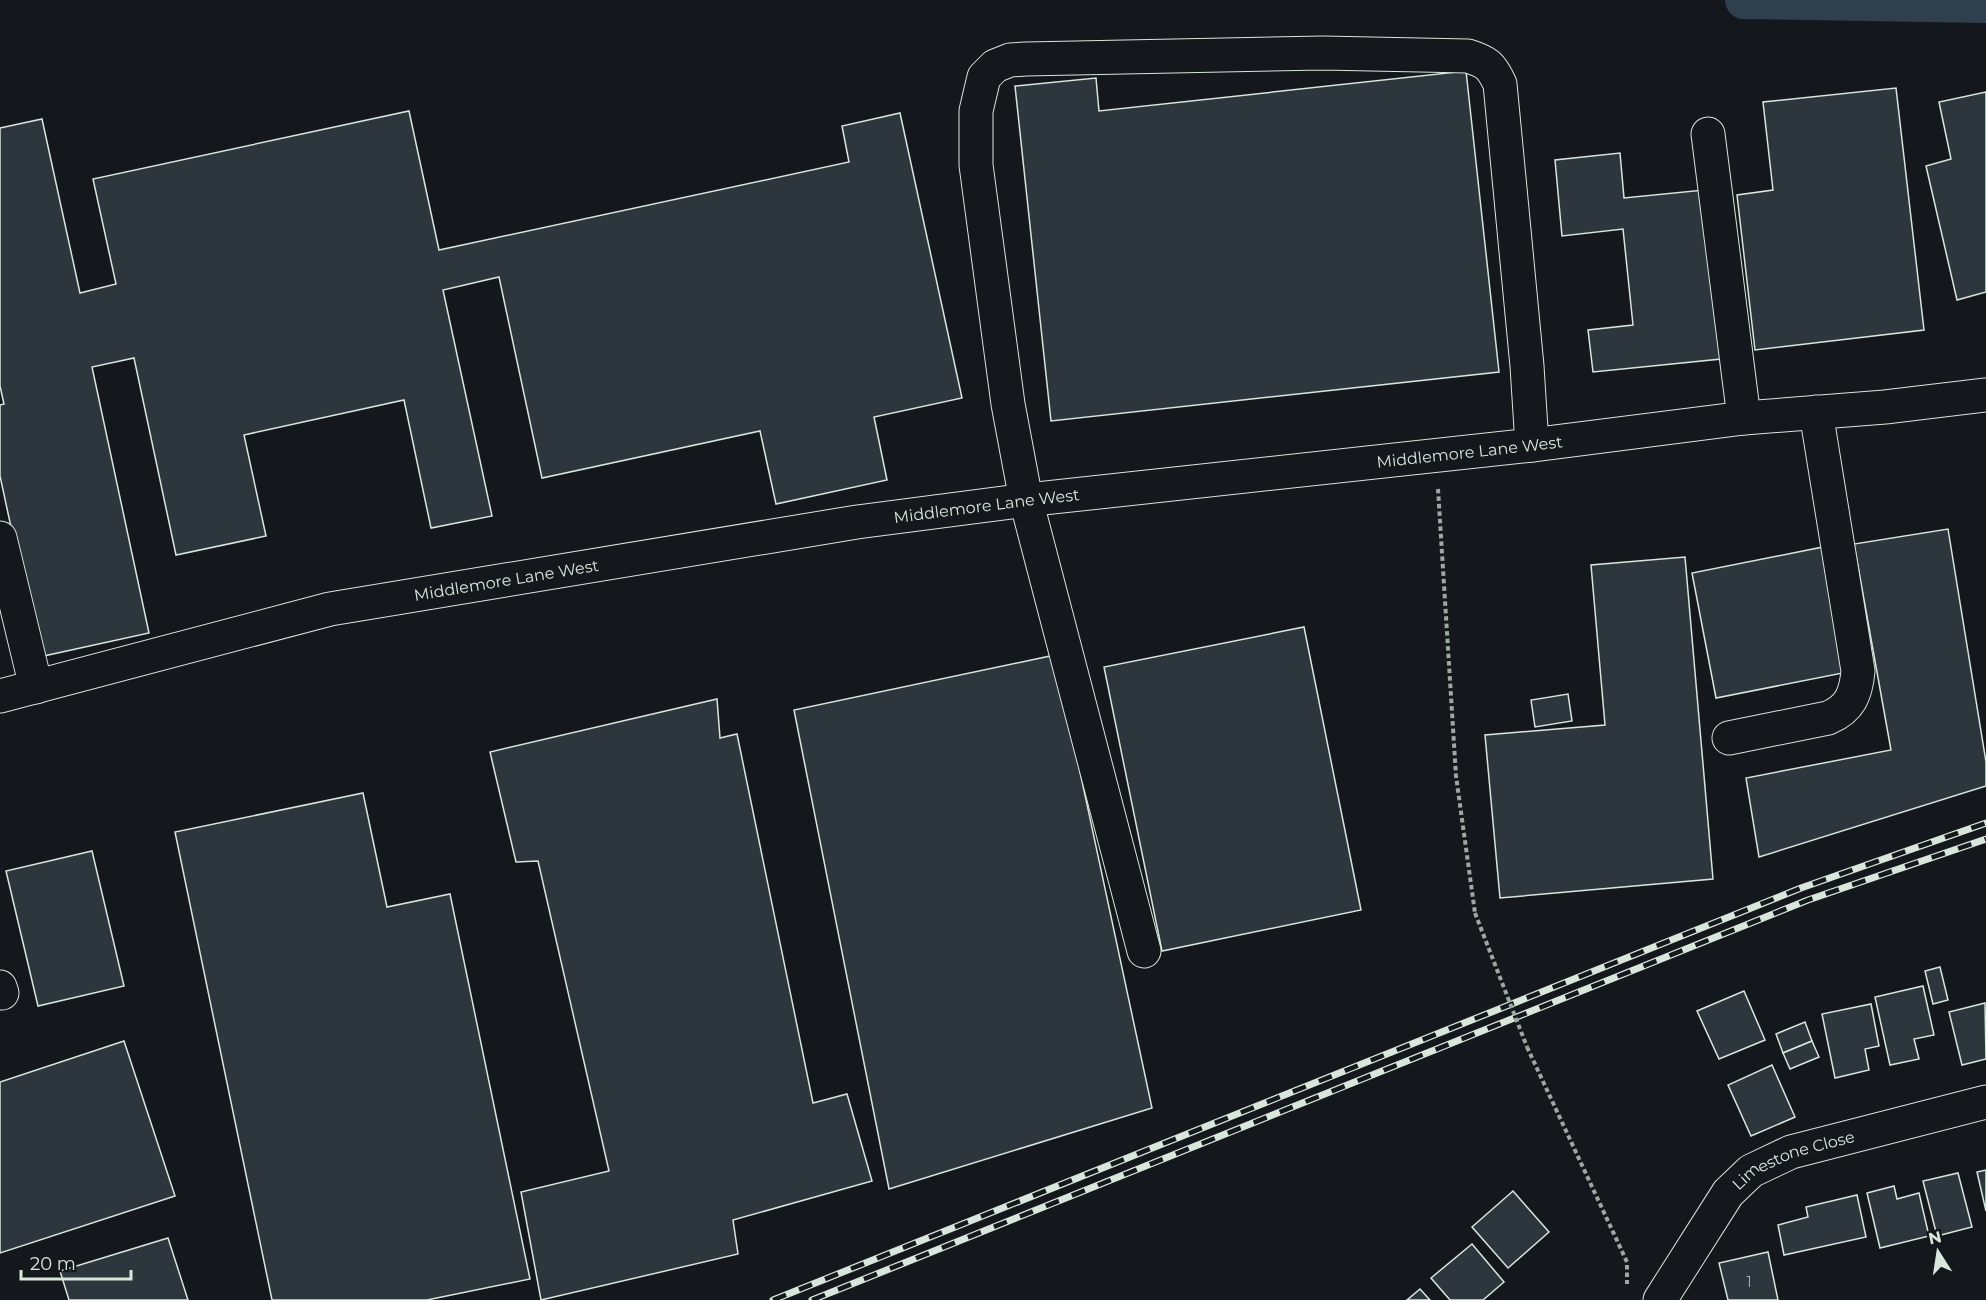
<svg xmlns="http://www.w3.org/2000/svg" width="1986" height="1300" font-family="Montserrat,sans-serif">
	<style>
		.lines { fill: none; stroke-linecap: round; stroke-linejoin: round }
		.canal { stroke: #2f3f4d; stroke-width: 38 }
		.building { fill: #2c363c; stroke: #d8e6dc; stroke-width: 1.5 }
		.minor-casing { stroke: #d8e6dc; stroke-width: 35 }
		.path { stroke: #9da8a2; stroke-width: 4; stroke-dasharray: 4.5 3; stroke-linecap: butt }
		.minor { stroke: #14181c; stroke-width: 33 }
		.rail-casing { stroke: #d8e6dc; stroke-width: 7 }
		.rail { stroke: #14181c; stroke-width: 4.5; stroke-dasharray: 14; stroke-linecap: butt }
		.path-bridge { stroke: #9da8a2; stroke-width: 4; stroke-dasharray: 4.5 3; stroke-linecap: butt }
		.labels { text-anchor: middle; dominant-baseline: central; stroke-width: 4.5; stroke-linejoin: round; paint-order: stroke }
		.number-label { font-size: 14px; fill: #adbab4 }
		.street-label { font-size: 16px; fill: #d8e6dc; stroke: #14181c }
	</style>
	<rect width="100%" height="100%" fill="#14181c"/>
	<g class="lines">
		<path class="canal" d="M1744 0 1986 4"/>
	</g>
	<g class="building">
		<path d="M1466 71 1499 372 1051 421 1015 86 1096 78 1099 111Z"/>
		<path d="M1896 88 1924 330 1755 350 1737 195 1773 190 1763 102Z"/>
		<path d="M1986 92V292L1957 300 1926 166 1951 159 1939 102Z"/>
		<path d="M409 111 439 250 849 162 842 126 900 113 962 398 874 417 887 480 776 504 760 431 542 478 499 277 443 290 492 516 431 528 404 400 244 435 266 536 176 555 134 358 92 367 149 633 39 657 0 476V405L4 404 0 386V128L42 119 80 293 116 284 93 179Z"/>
		<path d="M1620 153 1624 198 1704 190 1721 359 1593 372 1588 330 1633 325 1623 229 1562 236 1555 160Z"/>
		<path d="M1948 529 1986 762V786L1759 857 1746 778 1891 750 1854 544Z"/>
		<path d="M1828 546 1853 671 1716 698 1692 573Z"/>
		<path d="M1685 557 1713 879 1500 898 1485 735 1605 725 1591 565Z"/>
		<path d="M1304 627 1361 910 1162 951 1104 667Z"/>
		<path d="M1055 655 1152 1108 889 1189 794 710Z"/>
		<path d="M1568 694 1572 721 1535 727 1531 700Z"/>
		<path d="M717 699 720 738 737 734 813 1103 847 1094 872 1181 733 1220 738 1254 541 1300 521 1192 609 1171 538 861 516 862 490 752Z"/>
		<path d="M363 793 387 907 450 894 530 1279 427 1300H272L175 832Z"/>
		<path d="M92 851 124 986 38 1006 6 871Z"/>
		<path d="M1940 967 1948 1000 1933 1004 1925 971Z"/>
		<path d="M1923 986 1934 1035 1914 1039 1919 1059 1890 1065 1875 997Z"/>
		<path d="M1744 991 1765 1040 1719 1059 1697 1011Z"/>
		<path d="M1985 1003 1986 1059 1962 1065 1949 1012Z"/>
		<path d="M1871 1004 1879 1046 1865 1049 1869 1070 1835 1078 1822 1014Z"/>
		<path d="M1805 1022 1812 1041 1783 1053 1776 1034Z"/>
		<path d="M124 1041 175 1196 0 1253V1082Z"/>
		<path d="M1812 1041 1819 1057 1790 1069 1783 1053Z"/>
		<path d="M1772 1065 1795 1117 1751 1136 1728 1085Z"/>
		<path d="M1986 1170V1211L1977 1172Z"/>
		<path d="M1958 1173 1972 1227 1937 1236 1923 1181Z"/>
		<path d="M1894 1186 1897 1199 1919 1193 1929 1236 1880 1248 1867 1193Z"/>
		<path d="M1513 1191 1549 1232 1508 1268 1472 1227Z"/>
		<path d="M1857 1195 1866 1237 1784 1255 1778 1225 1808 1217 1806 1207Z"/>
		<path d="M168 1238 188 1300H69L60 1271Z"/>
		<path d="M1472 1244 1504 1282 1483 1300H1450L1431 1278Z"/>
		<path d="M1768 1252 1778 1300H1728L1719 1263Z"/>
		<path d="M1420 1289 1430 1300H1407Z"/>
	</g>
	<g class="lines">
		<defs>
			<g id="minor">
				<path d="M1708 134 1744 418"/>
				<path d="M0 538 36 687"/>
				<path id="s1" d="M0 696 330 609 857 522 1026 500 1532 445 1744 418 1885 407 1986 395"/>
				<path d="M1729 738 1828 718C1850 709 1856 694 1858 671L1816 412"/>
				<path d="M1144 951 1026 500 1008 404 976 165V111L984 77 995 66 1010 60 1026 59 1323 53 1468 56C1487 62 1491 65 1500 84L1527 366 1532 445"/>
				<path d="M0 987 2 993H0"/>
				<path id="s2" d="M1660 1300 1728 1193 1751 1171 1791 1152 1986 1102"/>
			</g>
		</defs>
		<use href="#minor" class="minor-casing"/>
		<g class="path">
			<path d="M1438 489 1456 776 1475 913"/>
			<path d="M1527 1047 1627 1262V1284"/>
		</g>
		<use href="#minor" class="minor"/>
		<defs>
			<g id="rail">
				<path d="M773 1300 1801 888 1986 823"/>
				<path d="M812 1300 1808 900 1986 839"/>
			</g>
		</defs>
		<use href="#rail" class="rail-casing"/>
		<use href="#rail" class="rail"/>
		<path class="path-bridge" d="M1475 913 1527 1047"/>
	</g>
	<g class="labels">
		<g class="number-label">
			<text x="1749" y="1282">1</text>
		</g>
		<g class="street-label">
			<text stroke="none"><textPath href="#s1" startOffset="1492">Middlemore Lane West</textPath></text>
			<text stroke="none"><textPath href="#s1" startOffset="1006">Middlemore Lane West</textPath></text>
			<text stroke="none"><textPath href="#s1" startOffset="520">Middlemore Lane West</textPath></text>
			<text stroke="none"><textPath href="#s2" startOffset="202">Limestone Close</textPath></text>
		</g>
	</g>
	<g transform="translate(1938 1252) rotate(348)" stroke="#14181c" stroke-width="4.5" paint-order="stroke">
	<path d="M0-4.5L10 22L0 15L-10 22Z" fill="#d8e6dc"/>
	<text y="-9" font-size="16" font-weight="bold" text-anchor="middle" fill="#d8e6dc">N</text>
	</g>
	<path d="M21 1270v9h110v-9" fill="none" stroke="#d8e6dc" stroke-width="3"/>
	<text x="30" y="1270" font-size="18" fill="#d8e6dc" stroke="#14181c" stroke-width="4.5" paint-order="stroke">20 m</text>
</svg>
